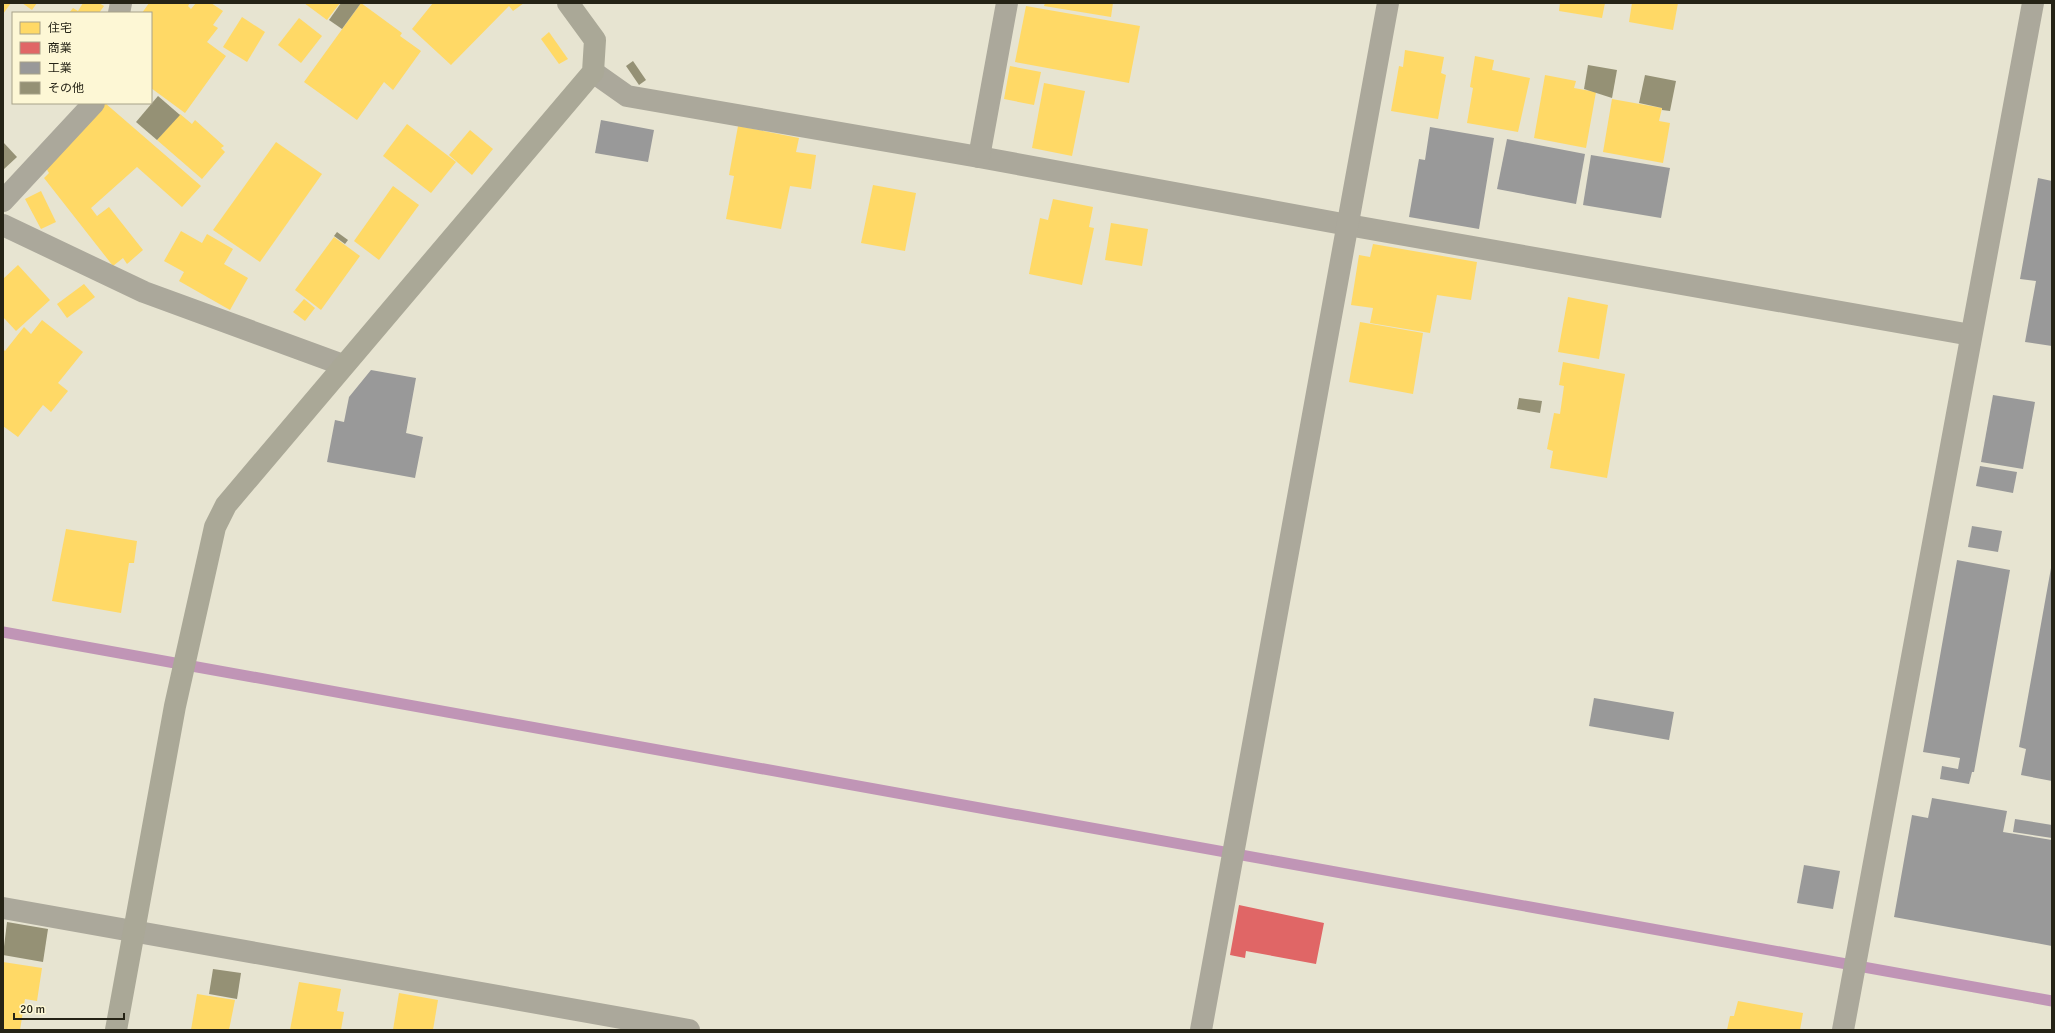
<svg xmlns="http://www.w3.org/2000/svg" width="2055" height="1033" font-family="Signika,'Noto Sans JP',sans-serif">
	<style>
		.homes { fill: #ffd966 }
		.shops { fill: #e06666 }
		.industry { fill: #999 }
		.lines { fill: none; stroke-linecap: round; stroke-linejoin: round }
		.stream { stroke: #c095b6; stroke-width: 11 }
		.building { fill: #959175 }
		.street { stroke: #aba89b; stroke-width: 22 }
		.secondary { stroke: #aaa897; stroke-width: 22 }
	</style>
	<rect width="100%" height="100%" fill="#e7e4d1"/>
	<g class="homes">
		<path d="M3 3H11L3 14Z"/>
		<path d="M22 3H37L32 10Z"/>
		<path d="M83 3H99L104 6 99 13H69L73 8 78 11Z"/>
		<path d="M149 3H190L188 6 191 9 196 3H211L223 11 213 25 218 28 207 42 226 56 185 113 151 88V13H142Z"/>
		<path d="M304 3H340L327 20Z"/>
		<path d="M361 3 402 33 400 36 421 51 393 90 384 82 357 120 304 82Z"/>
		<path d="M433 3H524L513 11 509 6 451 65 412 29Z"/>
		<path d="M1045 3H1113L1111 17 1044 6Z"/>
		<path d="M1560 3H1605L1602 18 1559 11Z"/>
		<path d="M1632 3H1678L1673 30 1629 22Z"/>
		<path d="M1026 6 1140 26 1129 83 1015 62Z"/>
		<path d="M242 17 265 32 247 62 223 47Z"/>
		<path d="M299 18 322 36 301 63 278 45Z"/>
		<path d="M549 32 568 59 559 64 541 39Z"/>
		<path d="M1405 50 1444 57 1441 73 1446 75 1438 119 1391 111 1399 66 1403 67Z"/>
		<path d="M1475 56 1494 60 1492 70 1530 78 1518 132 1467 123 1473 88 1470 87Z"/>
		<path d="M1010 66 1041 72 1034 105 1004 99Z"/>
		<path d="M1545 75 1576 81 1574 88 1596 92 1586 148 1534 138Z"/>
		<path d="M1044 83 1085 91 1072 156 1032 148Z"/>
		<path d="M1612 99 1662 108 1659 121 1670 123 1663 163 1603 152Z"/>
		<path d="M105 103 201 186 182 207 137 167 91 208 97 216 109 207 143 250 127 264 123 258 113 266 44 178 49 173 46 168Z"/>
		<path d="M180 114 192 124 195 120 224 146 221 148 225 152 202 179 157 140Z"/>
		<path d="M407 124 456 162 431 193 383 156Z"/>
		<path d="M738 126 799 138 796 152 816 155 811 189 790 186 781 229 726 219 734 176 729 175Z"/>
		<path d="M470 130 493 149 472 175 449 155Z"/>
		<path d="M276 142 322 174 260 262 213 230Z"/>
		<path d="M873 185 916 193 905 251 861 243Z"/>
		<path d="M393 186 419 205 379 260 354 241Z"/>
		<path d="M41 191 56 222 41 229 25 199Z"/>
		<path d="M1053 199 1093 207 1089 227 1094 228 1082 285 1029 274 1040 218 1048 220Z"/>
		<path d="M1111 223 1148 229 1142 266 1105 260Z"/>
		<path d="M181 231 202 243 207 234 233 249 224 264 248 278 230 310 179 281 184 272 164 261Z"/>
		<path d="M334 237 360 256 321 310 295 290Z"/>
		<path d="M1373 244 1477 262 1471 300 1437 295 1430 333 1370 323 1373 308 1351 305 1359 255 1370 257Z"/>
		<path d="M18 265 50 300 16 331 3 317V279Z"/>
		<path d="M84 284 95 297 67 318 57 304Z"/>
		<path d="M1568 297 1608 305 1599 359 1558 352Z"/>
		<path d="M304 299 315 308 305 321 293 312Z"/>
		<path d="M42 320 83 352 58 383 68 391 51 412 43 405 18 437 3 426V349L5 351 24 327 31 334Z"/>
		<path d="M1360 322 1423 333 1413 394 1349 382Z"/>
		<path d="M1563 362 1625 374 1607 478 1550 468 1553 451 1547 449 1554 413 1560 414 1564 386 1559 385Z"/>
		<path d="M66 529 137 541 134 563H129L121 613 52 601Z"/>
		<path d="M3 962 42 968 37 1001 25 999 20 1030H3Z"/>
		<path d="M299 982 341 989 337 1011 344 1012 341 1030H290Z"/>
		<path d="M399 993 438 1000 433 1030H393Z"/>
		<path d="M197 994 235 1000 229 1030H191Z"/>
		<path d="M1738 1001 1803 1013 1800 1030H1727L1730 1016H1734Z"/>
	</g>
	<path class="shops" d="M1239 905 1324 923 1316 964 1246 951 1245 958 1230 955Z"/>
	<g class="industry">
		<path d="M601 120 654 130 648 162 595 153Z"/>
		<path d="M1430 127 1494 138 1479 229 1409 217 1419 159 1425 160Z"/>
		<path d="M1507 139 1585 154 1576 204 1497 189Z"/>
		<path d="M1591 155 1670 168 1661 218 1583 205Z"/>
		<path d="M2038 178 2052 181V346L2025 342 2036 281 2020 279Z"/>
		<path d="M371 370 416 378 406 433 423 437 415 478 327 462 335 420 344 422 349 397Z"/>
		<path d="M1993 395 2035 402 2023 469 1981 462Z"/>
		<path d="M1980 466 2017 472 2013 493 1976 486Z"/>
		<path d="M1972 526 2002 531 1998 552 1968 547Z"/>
		<path d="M1957 560 2010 570 1974 772H1972L1969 784 1940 779 1942 766 1958 769 1960 758 1923 752Z"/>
		<path d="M2051 568H2052V781L2021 775 2026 749 2019 747Z"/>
		<path d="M1594 698 1674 712 1669 740 1589 726Z"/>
		<path d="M1932 798 2007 811 2003 832 2052 840V946L1894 917 1912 815 1928 818Z"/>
		<path d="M2015 819 2052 825V838L2013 832Z"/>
		<path d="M1804 865 1840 871 1833 909 1797 903Z"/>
	</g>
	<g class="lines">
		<path class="stream" d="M3 632 2052 1001"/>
	</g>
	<g class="building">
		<path d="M341 3H361L342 29 329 20Z"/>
		<path d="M633 61 646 80 639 85 626 66Z"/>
		<path d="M1588 65 1617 70 1612 98 1584 89Z"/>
		<path d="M1645 75 1676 81 1670 111 1662 110V108L1639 103Z"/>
		<path d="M158 96 180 115 157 140 136 122Z"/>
		<path d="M3 142 17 157 3 170Z"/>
		<path d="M337 232 348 240 345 244 334 236Z"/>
		<path d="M1519 398 1542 401 1540 413 1517 409Z"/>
		<path d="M7 922 48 929 43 962 3 955Z"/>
		<path d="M213 969 241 973 237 999 209 994Z"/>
	</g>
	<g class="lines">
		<g class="street">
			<path d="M119 13 121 3"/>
			<path d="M593 72 627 96 979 157 1348 225 1971 335"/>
			<path d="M979 157 1007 3"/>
			<path d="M3 201 94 103"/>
			<path d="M3 225 144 292 343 365"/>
			<path d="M3 908 689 1030"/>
			<path d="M1201 1030 1388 3"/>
			<path d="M1843 1030 2033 3"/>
		</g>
		<path class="secondary" d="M116 1030 175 706 215 527 226 505 593 72 595 40 568 3"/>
	</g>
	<rect width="2055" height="1033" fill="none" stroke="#252316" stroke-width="8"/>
	<rect x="12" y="12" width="140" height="92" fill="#fdf7d5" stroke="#a7a289"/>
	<rect x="20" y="22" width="20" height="12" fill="#ffd966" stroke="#a7a289"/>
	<text x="48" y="32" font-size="12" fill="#252316">住宅</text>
	<rect x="20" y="42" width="20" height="12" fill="#e06666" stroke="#a7a289"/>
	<text x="48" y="52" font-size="12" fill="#252316">商業</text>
	<rect x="20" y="62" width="20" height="12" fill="#999999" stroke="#a7a289"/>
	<text x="48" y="72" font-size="12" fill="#252316">工業</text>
	<rect x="20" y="82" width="20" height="12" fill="#959175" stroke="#a7a289"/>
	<text x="48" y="92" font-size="12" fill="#252316">その他</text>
	<path d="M14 1013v6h110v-6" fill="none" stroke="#252316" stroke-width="2"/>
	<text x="20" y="1013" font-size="12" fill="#252316" stroke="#fdf7d5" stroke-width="3" paint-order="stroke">20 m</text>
</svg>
